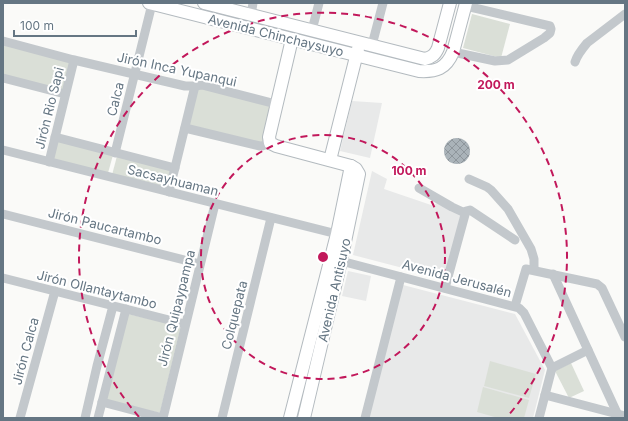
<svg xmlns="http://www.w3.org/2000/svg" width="628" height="421" font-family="Inter,sans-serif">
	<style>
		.built { fill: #e8e9e9 }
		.park { fill: #dadfd7 }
		.building { fill: url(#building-cross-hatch) }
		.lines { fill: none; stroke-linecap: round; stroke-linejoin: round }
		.secondary-casing { stroke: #b3babf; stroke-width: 14 }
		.street { stroke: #c3c8cc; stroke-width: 9 }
		.secondary { stroke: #fff; stroke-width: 12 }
		.ring { fill: none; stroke: #c2185b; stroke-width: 2; stroke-dasharray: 7 5 }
		.labels { text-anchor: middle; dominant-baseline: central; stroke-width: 4; stroke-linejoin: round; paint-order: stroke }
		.street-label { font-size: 13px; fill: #657683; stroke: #fff }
		.centre { fill: #c2185b; stroke: #fff; stroke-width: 2 }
		.ring-label { font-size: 12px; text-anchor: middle; font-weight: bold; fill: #c2185b; stroke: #fff; stroke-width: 4; stroke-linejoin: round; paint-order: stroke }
	</style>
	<defs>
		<pattern id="building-cross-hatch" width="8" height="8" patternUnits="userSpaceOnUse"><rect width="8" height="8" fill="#aab3b9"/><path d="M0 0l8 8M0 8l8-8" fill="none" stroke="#8e969c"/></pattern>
	</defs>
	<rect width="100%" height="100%" fill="#fafaf8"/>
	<g class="built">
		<path d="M352 101 382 103 370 158 340 151Z"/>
		<path d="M372 171 387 179 384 189 434 206 436 203 461 213 445 279 353 255Z"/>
		<path d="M348 271 371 276 366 301 342 296Z"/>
		<path d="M403 285 515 314 545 370 533 418H368Z"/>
	</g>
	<g class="park">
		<path d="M472 14 510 24 501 58 463 48Z"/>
		<path d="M3 43 71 61 64 91 3 76Z"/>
		<path d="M198 87 273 106 263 145 189 126Z"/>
		<path d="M58 140 113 155 108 173 53 159Z"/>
		<path d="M117 156 172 169 167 189 112 175Z"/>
		<path d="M128 314 181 326 160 413 106 400Z"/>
		<path d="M490 361 536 374 529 398 484 386Z"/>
		<path d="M571 363 584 391 569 398 555 371Z"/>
		<path d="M483 387 529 400 524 418H498L477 412Z"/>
	</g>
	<circle class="building" cx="457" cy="151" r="13"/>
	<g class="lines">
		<defs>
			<g id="secondary">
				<path d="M149 3 419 71C436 72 446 69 453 52L466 3"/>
				<path d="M204 3 425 59C432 57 435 55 438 48L450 3"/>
				<path d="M292 39 269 137 270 143 276 146 351 166 356 169 359 174 341 261 304 418"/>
				<path d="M330 160 358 49"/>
				<path d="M290 418 337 234 351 166"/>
			</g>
		</defs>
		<use href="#secondary" class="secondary-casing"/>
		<g class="street">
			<path d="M251 15 253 3"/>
			<path d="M312 30 319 3"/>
			<path d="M3 41 74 60 185 86H195L202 85 276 104"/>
			<path d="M372 45 383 3"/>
			<path d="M453 52 495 61 508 60 544 38 550 33 551 29 550 26 466 6"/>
			<path d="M575 62C577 55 582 49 587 43L625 14"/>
			<path d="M3 78 65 94"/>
			<path d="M185 128 260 146H262L270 143"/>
			<path d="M55 137 175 168"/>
			<path d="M3 150 337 234"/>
			<path d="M115 153 152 4"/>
			<path d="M49 162 74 60"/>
			<path d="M469 179 487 187 491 190 508 209 531 249 534 259V270"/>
			<path d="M419 188 452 207 465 213"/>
			<path d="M169 192 195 86"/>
			<path d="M3 214 200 264"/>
			<path d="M341 261 519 308 524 313 552 368 539 418"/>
			<path d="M553 274 617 413"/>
			<path d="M3 278 185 324"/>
			<path d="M445 288 466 211 470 210 515 240"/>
			<path d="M515 306 526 269 597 284 602 288 625 337"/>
			<path d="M552 368 588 350"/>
			<path d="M545 395 625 416"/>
			<path d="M102 402 163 418"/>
			<path d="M20 418 55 291"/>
			<path d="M85 418 97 366 113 306"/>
			<path d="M98 418 126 309"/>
			<path d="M163 418 215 204"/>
			<path d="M222 418 271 218"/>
			<path d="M365 418 401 277"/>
		</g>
		<use href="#secondary" class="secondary"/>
	</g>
	<g class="ring">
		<circle cx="323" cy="257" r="122"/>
		<path d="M139 417A244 244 0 1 1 507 417"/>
	</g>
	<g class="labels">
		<g class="street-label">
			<text transform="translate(276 35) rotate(14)">Avenida Chinchaysuyo</text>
			<text transform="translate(177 69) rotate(12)">Jirón Inca Yupanqui</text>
			<text transform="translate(115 99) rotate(-76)">Calca</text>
			<text transform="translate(49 108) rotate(-76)">Jirón Rio Sapi</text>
			<text transform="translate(173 180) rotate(14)">Sacsayhuaman</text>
			<text transform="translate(105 226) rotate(14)">Jirón Paucartambo</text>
			<text transform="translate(457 278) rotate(15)">Avenida Jerusalén</text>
			<text transform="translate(97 289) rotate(14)">Jirón Ollantaytambo</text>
			<text transform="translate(334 290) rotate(-77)">Avenida Antisuyo</text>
			<text transform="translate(176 308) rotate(-76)">Jirón Quipaypampa</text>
			<text transform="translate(234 315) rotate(-76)">Colquepata</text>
			<text transform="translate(25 351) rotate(-75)">Jirón Calca</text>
		</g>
	</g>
	<circle cx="323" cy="257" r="6" class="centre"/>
	<g class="ring-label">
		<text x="496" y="89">200 m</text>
		<text x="409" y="175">100 m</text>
	</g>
	<rect width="628" height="421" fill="none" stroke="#657683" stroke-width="8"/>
	<path d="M14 30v6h122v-6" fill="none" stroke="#657683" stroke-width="2"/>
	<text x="20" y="30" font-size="12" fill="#657683" stroke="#ffffff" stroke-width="3" paint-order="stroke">100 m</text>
</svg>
